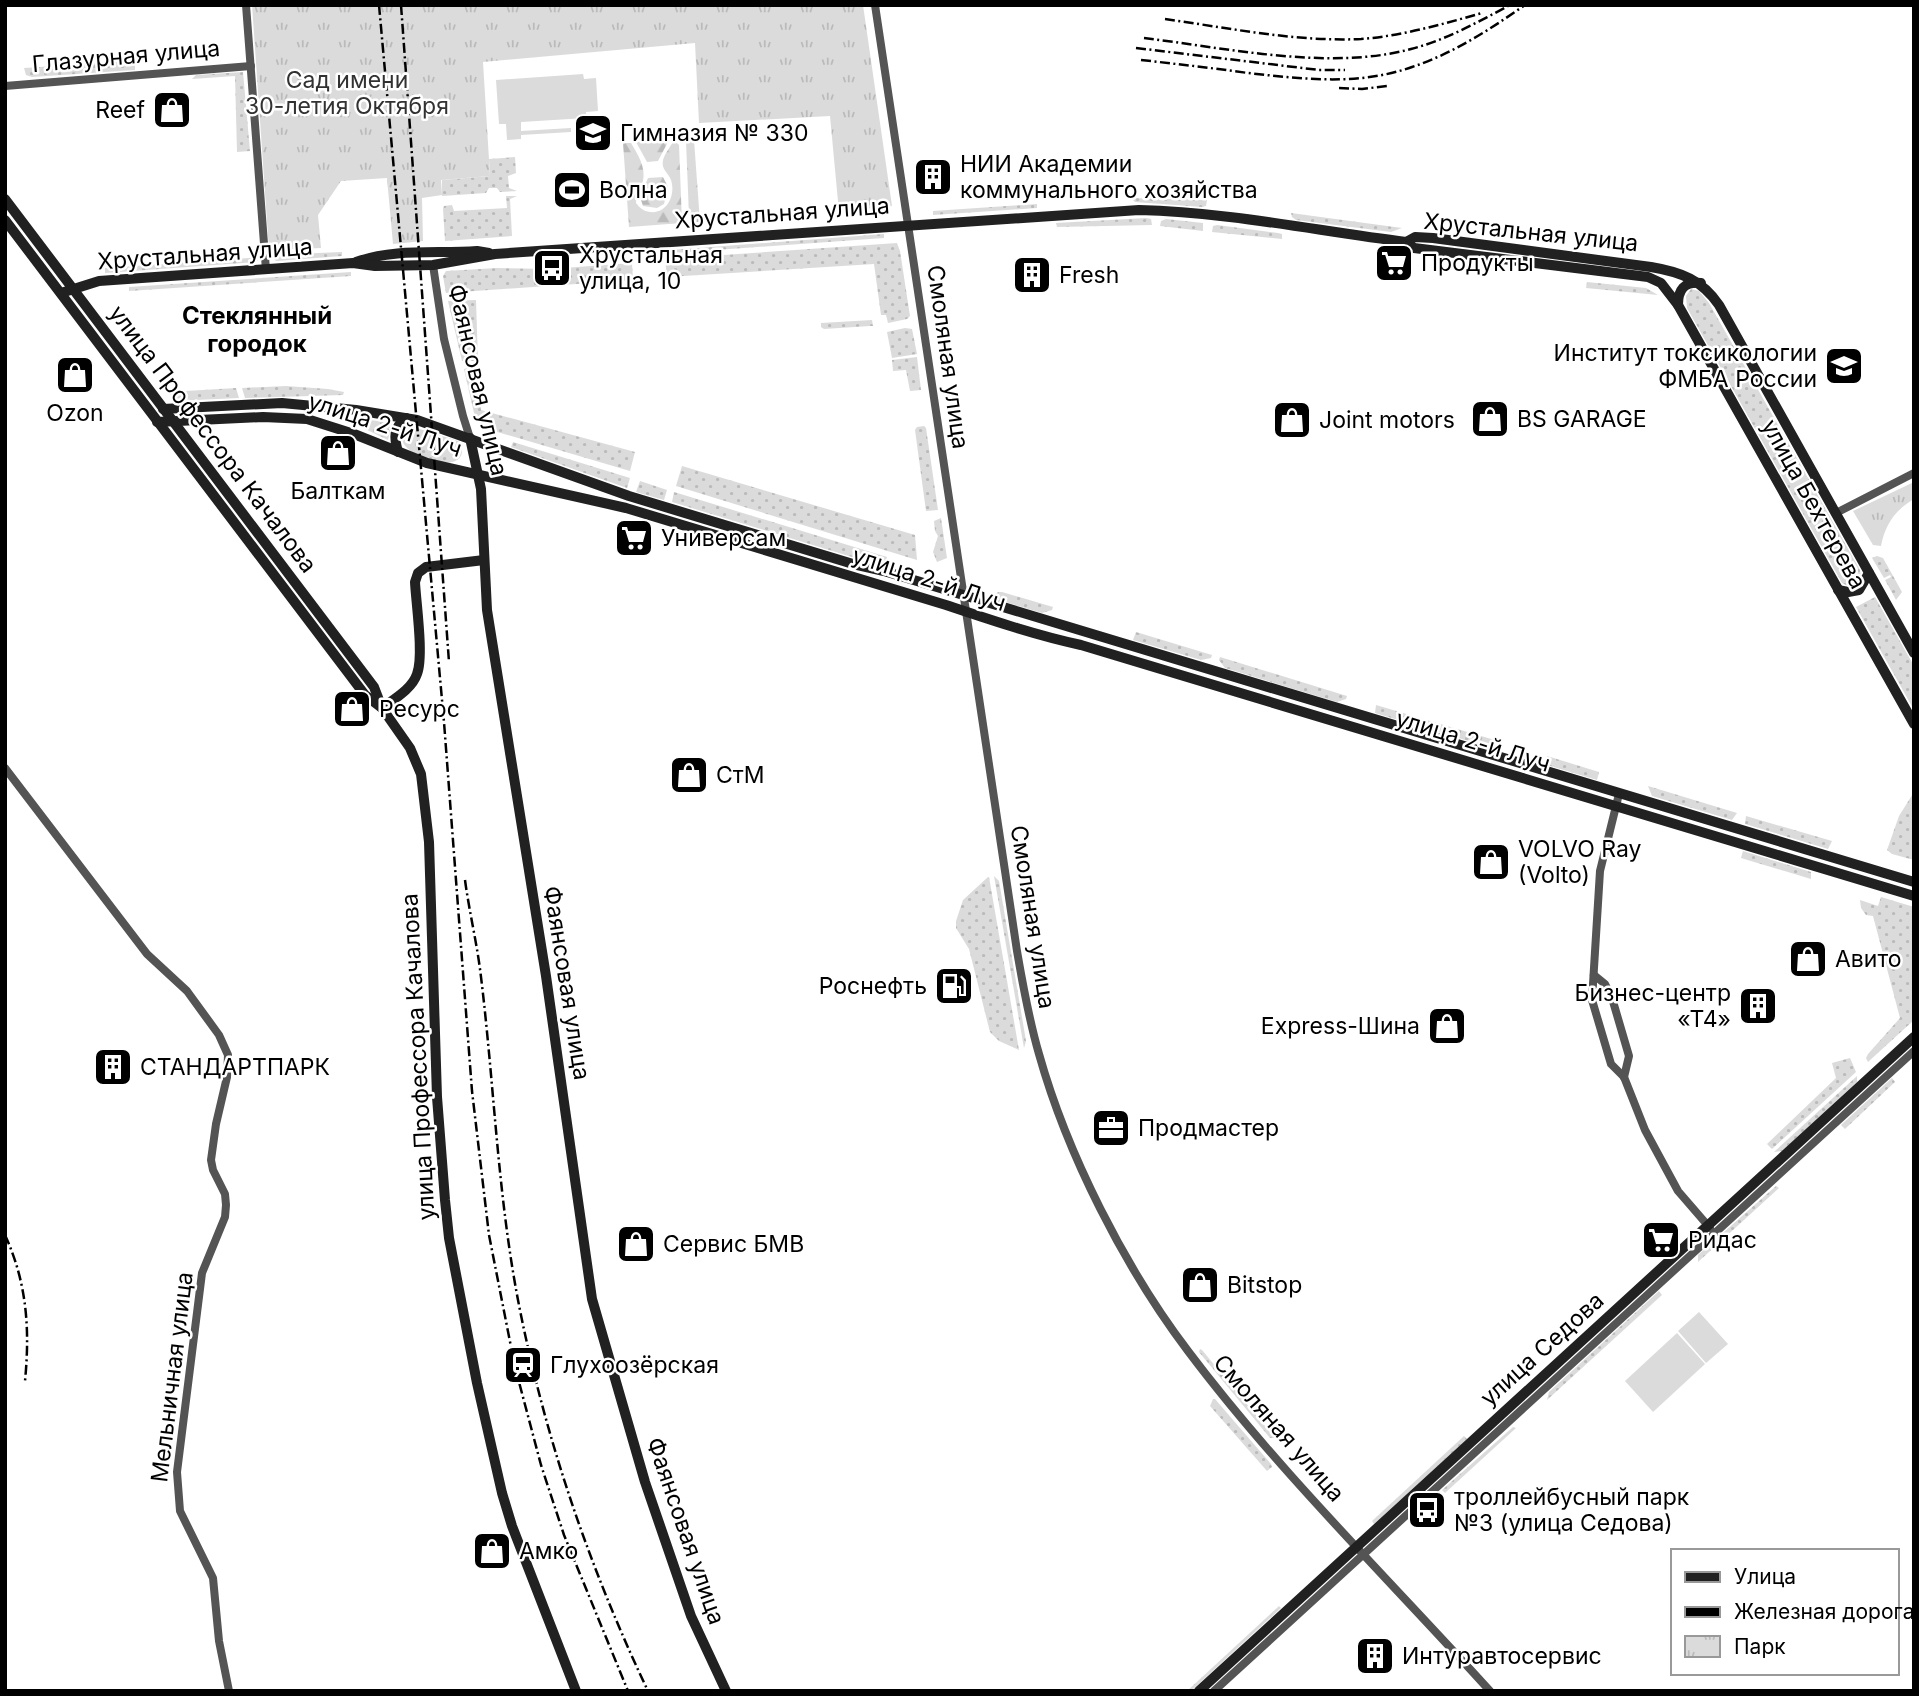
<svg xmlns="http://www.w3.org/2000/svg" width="1919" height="1696" font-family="Inter,sans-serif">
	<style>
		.grass { fill: url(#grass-dots) }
		.forest { fill: url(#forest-firs) }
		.park { fill: url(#park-tufts) }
		.garden { fill: #dbdbdb }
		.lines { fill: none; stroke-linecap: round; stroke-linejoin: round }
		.street { stroke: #545454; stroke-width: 8 }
		.secondary { stroke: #212121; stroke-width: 10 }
		.rail { stroke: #000; stroke-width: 2.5; stroke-dasharray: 10 3.5 2 3.5; stroke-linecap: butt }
		.labels { text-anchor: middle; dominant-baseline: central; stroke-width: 5; stroke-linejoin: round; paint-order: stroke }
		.street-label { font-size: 23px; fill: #000; stroke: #fff }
		.park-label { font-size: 23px; fill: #323232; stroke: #fff }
		.poi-label { font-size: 23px; fill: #000; stroke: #fff; text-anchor: start }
		.neighbourhood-label { font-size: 24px; font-weight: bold; fill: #000; stroke: #fff }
	</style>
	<defs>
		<pattern id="grass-dots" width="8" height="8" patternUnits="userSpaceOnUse" patternTransform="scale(1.75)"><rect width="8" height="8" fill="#dbdbdb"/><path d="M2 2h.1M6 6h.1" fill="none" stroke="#bababa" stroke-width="1.8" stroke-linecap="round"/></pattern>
		<pattern id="forest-firs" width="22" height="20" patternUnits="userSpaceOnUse" patternTransform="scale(1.75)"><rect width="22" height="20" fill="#dbdbdb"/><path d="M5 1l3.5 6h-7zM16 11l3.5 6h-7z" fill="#bababa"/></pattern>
		<pattern id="park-tufts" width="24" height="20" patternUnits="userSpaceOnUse" patternTransform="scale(1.75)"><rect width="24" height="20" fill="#dbdbdb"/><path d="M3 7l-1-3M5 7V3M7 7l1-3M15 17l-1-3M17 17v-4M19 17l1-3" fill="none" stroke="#bababa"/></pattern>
	</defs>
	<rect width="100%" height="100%" fill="#fff"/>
	<g class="grass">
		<path d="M135 61V70L32 77 26 75 24 68Z"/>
		<path d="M243 72 250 151 237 152 235 76 192 79 196 75Z"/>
		<path d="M515 157 516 173 508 176 509 188 517 191 500 192 497 188H489L486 193 442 196V180L490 176 489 159Z"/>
		<path d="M506 196H517L510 199 512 236 445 241 443 209 444 206 452 205 454 211 507 208Z"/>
		<path d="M1131 198 1207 200 1206 206 1202 207 1135 202Z"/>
		<path d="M1037 204V208L933 215V211Z"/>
		<path d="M1291 213 1402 228 1391 232 1296 220 1292 217Z"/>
		<path d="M1146 218 1151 219 1152 225 1057 227 1056 223Z"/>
		<path d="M1166 219 1203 223V231L1160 226 1161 221Z"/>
		<path d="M1217 225 1278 233 1282 234V239L1212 232 1213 226Z"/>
		<path d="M884 234V238L661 254 658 251Z"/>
		<path d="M897 243 900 251 910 316 907 319 888 323 886 315H881L874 264 667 277 665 259Z"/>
		<path d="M342 252V256L276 261 270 255Z"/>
		<path d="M262 257 256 262 105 273V268Z"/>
		<path d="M632 263 633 280 446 293 443 276 446 271 497 268 550 269Z"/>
		<path d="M351 272V276L129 291V287Z"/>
		<path d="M1587 282 1646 288 1658 295 1586 288Z"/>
		<path d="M1691 289 1699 291 1709 303 1860 570 1861 578 1855 586 1850 587 1842 583 1687 308 1686 296Z"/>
		<path d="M476 300 478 361H462L448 301Z"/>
		<path d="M872 320 873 326H870L824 329 821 327V323Z"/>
		<path d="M905 328 912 329 917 354 892 358 887 332Z"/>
		<path d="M917 357 921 390 910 391 906 370 893 371 892 360Z"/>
		<path d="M479 367 481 410 635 452 630 471 484 428 474 413 464 369Z"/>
		<path d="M286 386 328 389 344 392 343 395 245 398 242 388Z"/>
		<path d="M236 388 239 398 174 401 169 392Z"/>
		<path d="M356 418 392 423 388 440 355 424 353 421Z"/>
		<path d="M410 426 458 441C465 449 463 460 452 462 444 464 436 460 429 458 414 453 396 448 405 429Z"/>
		<path d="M924 426 926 428 938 510 926 511 915 430 917 427Z"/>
		<path d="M513 442 630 478 627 488 511 447Z"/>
		<path d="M682 466 915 535 917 560 676 486Z"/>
		<path d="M640 481 667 490 664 500 636 492Z"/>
		<path d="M674 492 887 557 886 562 852 557 672 502Z"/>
		<path d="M941 518 947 558 937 562 933 552 938 536 935 531 934 521Z"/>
		<path d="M1877 556 1883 558 1902 592 1896 600 1885 580 1891 577 1890 575 1884 578 1872 558Z"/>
		<path d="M998 592H1002L1053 607 1052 610 1042 613 992 598Z"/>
		<path d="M1875 597 1914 666V710L1856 607Z"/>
		<path d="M1136 632 1212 655 1211 658 1201 660 1133 640Z"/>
		<path d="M1220 657 1347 696 1346 699 1337 702 1225 668 1219 660Z"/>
		<path d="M1376 705 1498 741 1495 749 1375 713Z"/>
		<path d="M1547 756 1599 772 1597 780 1547 765Z"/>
		<path d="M1648 786 1737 813 1732 820 1652 796Z"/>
		<path d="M1914 792V860L1892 854 1887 850 1899 816Z"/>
		<path d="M1746 816 1832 841 1828 849 1745 824Z"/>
		<path d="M1743 851 1811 872V879L1741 858Z"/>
		<path d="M994 876 999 881 1026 1041 1024 1048Z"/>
		<path d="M988 877H989L1019 1050 999 1041 990 1032 969 949 956 928V921L963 900Z"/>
		<path d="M1881 897 1914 907V1020L1868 1062 1866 1058 1868 1054 1900 1018 1873 916 1866 915 1861 908 1860 900 1878 906Z"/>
		<path d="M1850 1058 1856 1072 1772 1149 1767 1144 1836 1078 1832 1063Z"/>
		<path d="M1857 1076V1082L1782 1151 1774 1152Z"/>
		<path d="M1892 1078 1895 1082 1845 1129 1841 1125Z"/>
		<path d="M1776 1186 1779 1188 1698 1262V1255Z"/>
		<path d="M1659 1291 1662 1295 1547 1400 1549 1392Z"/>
		<path d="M1200 1349 1202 1350 1275 1438H1270L1199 1352Z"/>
		<path d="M1213 1399H1215L1271 1464 1272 1467 1267 1471 1210 1406Z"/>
		<path d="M1513 1427 1516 1428 1445 1493 1442 1490Z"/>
		<path d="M1464 1436 1467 1439 1374 1524 1372 1521Z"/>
		<path d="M1279 1606 1281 1608 1191 1691H1187Z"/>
	</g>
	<g class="forest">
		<path d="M669 140 658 161 647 162 636 142Z"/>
		<path d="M674 140 679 145 682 223 629 227 623 143H631C638 155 646 167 643 181 641 189 636 194 636 203 640 208 643 211 650 212 667 214 676 195 671 180 668 172 661 170 663 160 665 153 671 146 674 140Z"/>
		<path d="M694 140 700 222H692L689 216 686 141Z"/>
		<path d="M663 177 668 187 664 204 657 208 643 206 640 197 648 178Z"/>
	</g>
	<g class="park">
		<path d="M252 5H863L892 206 839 212 830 116 699 123 695 43 483 62 490 176 441 180 442 195 422 198 423 241 393 244 387 178 341 181 318 215 321 248 269 250Z"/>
		<path d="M1914 482V499C1895 510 1885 525 1881 546L1873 545 1853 511Z"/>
	</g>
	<g class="garden">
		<path d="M583 74 584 79 596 78 598 111 586 112V118L521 122V131L571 128V132L521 135V139L507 140 506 124H499L496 80Z"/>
		<path d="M1699 1312 1728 1344 1706 1363 1678 1331Z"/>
		<path d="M1677 1333 1705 1364 1653 1412 1625 1381Z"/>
	</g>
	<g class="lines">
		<g class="street">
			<path d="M246 5 266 270"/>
			<path d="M875 5 1017 951C1023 986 1029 1020 1039 1054 1067 1154 1125 1268 1188 1351 1279 1472 1389 1579 1490 1691"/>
			<path d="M5 86 251 66"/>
			<path d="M433 265 444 339 463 416 470 438"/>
			<path d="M1836 513 1914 473"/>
			<path d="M5 768 147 954 187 991 219 1035 228 1055 227 1077 216 1124 211 1160 213 1170 225 1194 226 1205 225 1217 202 1273 177 1472 180 1511 213 1578 219 1641 229 1691"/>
			<path d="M1619 794 1600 871 1592 1000 1611 1064 1624 1077 1645 1130 1678 1191 1710 1228"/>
			<path d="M1594 975 1605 984 1612 998 1629 1056 1624 1077"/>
			<path d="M1214 1691 1914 1051"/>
		</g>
		<g class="secondary">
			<path d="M5 199 374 687 382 708 410 748 421 774 429 842 437 1097 445 1200 449 1238 477 1383 502 1493 512 1526 576 1691"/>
			<path d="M5 220 365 695 382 708"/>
			<path d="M1406 242 1415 237 1433 238 1651 267C1681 272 1702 280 1719 305L1914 653"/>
			<path d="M356 262C396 248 436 254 477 251L489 253"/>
			<path d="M61 293 99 281 353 263 375 266 433 265 495 254 1139 210C1228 212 1317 231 1406 242L1414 248 1648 277 1661 283 1678 305 1914 724"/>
			<path d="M1678 305C1678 290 1684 281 1701 283"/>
			<path d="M163 409 282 403 356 410 417 420 629 496 853 564 884 571 1914 882"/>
			<path d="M157 422 263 417 307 419 354 434 427 463 626 508 946 605C991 620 1035 635 1081 645L1914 896"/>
			<path d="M470 438 481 489 487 610 546 976 592 1299 645 1482 691 1616 726 1691"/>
			<path d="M398 452C394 438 393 428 406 418"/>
			<path d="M1838 590 1848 592 1859 590 1869 573"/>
			<path d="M382 708C394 699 412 689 417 674 424 656 416 603 415 582L418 573 426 567 484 560"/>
			<path d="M1199 1691 1914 1037"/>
		</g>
		<g class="rail">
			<path d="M379 5 444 722 472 1091 489 1235 515 1367 541 1465 564 1535 628 1691"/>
			<path d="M401 5 449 662"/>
			<path d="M1165 19C1229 28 1296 42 1361 39 1402 36 1443 24 1482 13"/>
			<path d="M1144 38C1227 48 1330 71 1411 49 1446 40 1478 22 1510 5"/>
			<path d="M1136 48 1319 70H1345"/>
			<path d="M1141 60C1177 64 1212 68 1248 73 1303 79 1358 86 1412 67 1454 53 1489 30 1525 5"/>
			<path d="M1339 88 1362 89 1387 86"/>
			<path d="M465 880C469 910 476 939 480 969 494 1079 497 1190 518 1300 544 1435 589 1567 648 1691"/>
			<path d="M5 1235C27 1283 30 1329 25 1381"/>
		</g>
	</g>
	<defs>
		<symbol id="shop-square" viewBox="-11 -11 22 22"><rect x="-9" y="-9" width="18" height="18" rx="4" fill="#000" stroke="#fff"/><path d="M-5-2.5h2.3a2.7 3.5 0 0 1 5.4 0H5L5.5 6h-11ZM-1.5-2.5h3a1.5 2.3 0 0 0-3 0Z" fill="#fff"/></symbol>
		<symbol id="school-square" viewBox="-11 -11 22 22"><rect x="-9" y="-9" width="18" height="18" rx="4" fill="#000" stroke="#fff"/><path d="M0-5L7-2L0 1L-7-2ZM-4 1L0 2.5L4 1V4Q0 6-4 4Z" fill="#fff"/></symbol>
		<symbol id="building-square" viewBox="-11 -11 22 22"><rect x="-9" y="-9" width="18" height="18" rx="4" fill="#000" stroke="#fff"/><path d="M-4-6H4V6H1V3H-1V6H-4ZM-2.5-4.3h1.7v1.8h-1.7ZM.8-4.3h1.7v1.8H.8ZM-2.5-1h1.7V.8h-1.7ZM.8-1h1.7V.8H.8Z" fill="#fff"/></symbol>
		<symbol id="stadium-square" viewBox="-11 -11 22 22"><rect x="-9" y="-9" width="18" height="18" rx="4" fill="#000" stroke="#fff"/><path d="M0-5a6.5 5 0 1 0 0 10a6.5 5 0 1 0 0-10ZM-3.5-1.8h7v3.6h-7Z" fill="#fff"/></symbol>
		<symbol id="supermarket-square" viewBox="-11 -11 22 22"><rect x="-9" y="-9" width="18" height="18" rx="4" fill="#000" stroke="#fff"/><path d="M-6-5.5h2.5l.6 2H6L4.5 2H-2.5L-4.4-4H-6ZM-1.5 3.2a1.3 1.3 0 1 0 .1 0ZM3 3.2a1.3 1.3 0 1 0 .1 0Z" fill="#fff"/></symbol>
		<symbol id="bus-square" viewBox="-11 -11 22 22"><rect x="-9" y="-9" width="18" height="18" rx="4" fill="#000" stroke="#fff"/><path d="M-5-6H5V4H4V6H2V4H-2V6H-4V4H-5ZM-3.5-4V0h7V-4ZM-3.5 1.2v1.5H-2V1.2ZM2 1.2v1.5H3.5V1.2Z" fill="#fff"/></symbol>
		<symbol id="university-square" viewBox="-11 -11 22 22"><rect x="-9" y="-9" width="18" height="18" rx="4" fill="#000" stroke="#fff"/><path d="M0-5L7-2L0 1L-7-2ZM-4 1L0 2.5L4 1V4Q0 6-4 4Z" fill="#fff"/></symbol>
		<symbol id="fuel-square" viewBox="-11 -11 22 22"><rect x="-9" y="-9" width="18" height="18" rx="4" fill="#000" stroke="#fff"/><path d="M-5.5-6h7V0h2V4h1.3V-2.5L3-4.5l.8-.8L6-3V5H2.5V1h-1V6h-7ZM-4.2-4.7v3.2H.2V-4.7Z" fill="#fff"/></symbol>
		<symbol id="office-square" viewBox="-11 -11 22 22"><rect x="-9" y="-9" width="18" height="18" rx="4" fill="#000" stroke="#fff"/><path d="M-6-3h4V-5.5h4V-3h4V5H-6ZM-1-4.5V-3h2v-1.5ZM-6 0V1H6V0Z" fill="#fff"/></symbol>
		<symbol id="station-square" viewBox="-11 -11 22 22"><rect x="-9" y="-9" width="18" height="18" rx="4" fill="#000" stroke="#fff"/><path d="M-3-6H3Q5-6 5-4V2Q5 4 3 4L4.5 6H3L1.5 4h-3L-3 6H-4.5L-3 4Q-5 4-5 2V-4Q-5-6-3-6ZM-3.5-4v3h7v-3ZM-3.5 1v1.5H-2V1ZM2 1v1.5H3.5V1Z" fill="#fff"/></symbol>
	</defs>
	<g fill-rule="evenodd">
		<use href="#shop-square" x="150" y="88" width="44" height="44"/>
		<use href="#school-square" x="571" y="111" width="44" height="44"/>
		<use href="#building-square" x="911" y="155" width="44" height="44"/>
		<use href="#stadium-square" x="550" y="168" width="44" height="44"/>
		<use href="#supermarket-square" x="1372" y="241" width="44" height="44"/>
		<use href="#bus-square" x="530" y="246" width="44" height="44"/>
		<use href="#building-square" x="1010" y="253" width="44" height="44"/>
		<use href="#university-square" x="1822" y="344" width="44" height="44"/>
		<use href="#shop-square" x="53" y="353" width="44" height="44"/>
		<use href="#shop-square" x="1468" y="397" width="44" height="44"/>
		<use href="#shop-square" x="1270" y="398" width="44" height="44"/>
		<use href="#shop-square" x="316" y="431" width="44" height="44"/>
		<use href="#supermarket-square" x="612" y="516" width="44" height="44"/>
		<use href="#shop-square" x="330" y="687" width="44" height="44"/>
		<use href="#shop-square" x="667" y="753" width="44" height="44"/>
		<use href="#shop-square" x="1469" y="840" width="44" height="44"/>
		<use href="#shop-square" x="1786" y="937" width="44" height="44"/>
		<use href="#fuel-square" x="932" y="964" width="44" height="44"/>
		<use href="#building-square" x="1736" y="984" width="44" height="44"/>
		<use href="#shop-square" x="1425" y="1004" width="44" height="44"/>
		<use href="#building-square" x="91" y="1045" width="44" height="44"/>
		<use href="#office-square" x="1089" y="1106" width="44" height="44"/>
		<use href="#supermarket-square" x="1639" y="1218" width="44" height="44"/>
		<use href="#shop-square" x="614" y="1222" width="44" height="44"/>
		<use href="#shop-square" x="1178" y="1263" width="44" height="44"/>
		<use href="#station-square" x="501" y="1343" width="44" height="44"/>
		<use href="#bus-square" x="1405" y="1488" width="44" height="44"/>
		<use href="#shop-square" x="470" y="1529" width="44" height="44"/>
		<use href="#building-square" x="1353" y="1634" width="44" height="44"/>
	</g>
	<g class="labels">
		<g class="street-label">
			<text transform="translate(126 56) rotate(-5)">Глазурная улица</text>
			<text transform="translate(782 213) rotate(-4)">Хрустальная улица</text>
			<text transform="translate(1531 232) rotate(6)">Хрустальная улица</text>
			<text transform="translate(205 254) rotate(-4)">Хрустальная улица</text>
			<text transform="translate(948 357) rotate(82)">Смоляная улица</text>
			<text transform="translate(478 380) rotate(77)">Фаянсовая улица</text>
			<text transform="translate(385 425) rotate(18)">улица 2-й Луч</text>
			<text transform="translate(213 439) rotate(53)">улица Профессора Качалова</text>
			<text transform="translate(1814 504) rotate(61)">улица Бехтерева</text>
			<text transform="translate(929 579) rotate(18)">улица 2-й Луч</text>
			<text transform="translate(1473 741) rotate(17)">улица 2-й Луч</text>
			<text transform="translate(1033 917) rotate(81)">Смоляная улица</text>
			<text transform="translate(567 983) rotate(81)">Фаянсовая улица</text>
			<text transform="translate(418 1057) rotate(-93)">улица Профессора Качалова</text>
			<text transform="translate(1542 1349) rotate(-42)">улица Седова</text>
			<text transform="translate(172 1377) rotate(-83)">Мельничная улица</text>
			<text transform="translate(1279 1428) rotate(49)">Смоляная улица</text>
			<text transform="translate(686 1531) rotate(71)">Фаянсовая улица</text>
		</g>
		<g class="park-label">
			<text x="347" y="80">Сад имени<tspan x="347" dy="26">30-летия Октября</tspan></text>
		</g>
		<g class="poi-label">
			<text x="145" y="110" text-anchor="end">Reef</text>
			<text x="620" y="133">Гимназия № 330</text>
			<text x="960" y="164">НИИ Академии<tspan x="960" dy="26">коммунального хозяйства</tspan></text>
			<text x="599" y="190">Волна</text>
			<text x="579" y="255">Хрустальная<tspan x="579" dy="26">улица, 10</tspan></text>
			<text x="1421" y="263">Продукты</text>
			<text x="1059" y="275">Fresh</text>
			<text x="1817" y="353" text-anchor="end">Институт токсикологии<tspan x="1817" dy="26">ФМБА России</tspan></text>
			<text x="75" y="413" text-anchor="middle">Ozon</text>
			<text x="1517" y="419">BS GARAGE</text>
			<text x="1319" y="420">Joint motors</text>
			<text x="338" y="491" text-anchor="middle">Балткам</text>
			<text x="661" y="538">Универсам</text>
			<text x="379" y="709">Ресурс</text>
			<text x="716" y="775">СтМ</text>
			<text x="1518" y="849">VOLVO Ray<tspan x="1518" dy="26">(Volto)</tspan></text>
			<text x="1835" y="959">Авито</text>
			<text x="927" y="986" text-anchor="end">Роснефть</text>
			<text x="1731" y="993" text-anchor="end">Бизнес-центр<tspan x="1731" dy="26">«Т4»</tspan></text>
			<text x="1420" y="1026" text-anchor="end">Express-Шина</text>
			<text x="140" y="1067">СТАНДАРТПАРК</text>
			<text x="1138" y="1128">Продмастер</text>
			<text x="1688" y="1240">Ридас</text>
			<text x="663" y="1244">Сервис БМВ</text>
			<text x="1227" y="1285">Bitstop</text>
			<text x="550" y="1365">Глухоозёрская</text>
			<text x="1454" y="1497">троллейбусный парк<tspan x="1454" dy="26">№3 (улица Седова)</tspan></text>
			<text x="519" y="1551">Амко</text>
			<text x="1402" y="1656">Интуравтосервис</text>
		</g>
		<g class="neighbourhood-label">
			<text x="257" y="315">Стеклянный<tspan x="257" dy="28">городок</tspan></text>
		</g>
	</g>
	<rect width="1919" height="1696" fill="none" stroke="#000000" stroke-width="14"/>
	<rect x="1671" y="1549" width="228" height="126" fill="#ffffff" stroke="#999999" stroke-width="2"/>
	<rect x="1685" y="1572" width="35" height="10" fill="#212121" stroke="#999999" stroke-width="2"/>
	<text x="1734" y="1584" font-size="21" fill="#000000">Улица</text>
	<rect x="1685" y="1607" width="35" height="10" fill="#000000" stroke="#999999" stroke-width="2"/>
	<text x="1734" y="1619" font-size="21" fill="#000000">Железная дорога</text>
	<rect x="1685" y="1636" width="35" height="21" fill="url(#park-tufts)" stroke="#999999" stroke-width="2"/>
	<text x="1734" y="1654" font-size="21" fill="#000000">Парк</text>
</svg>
